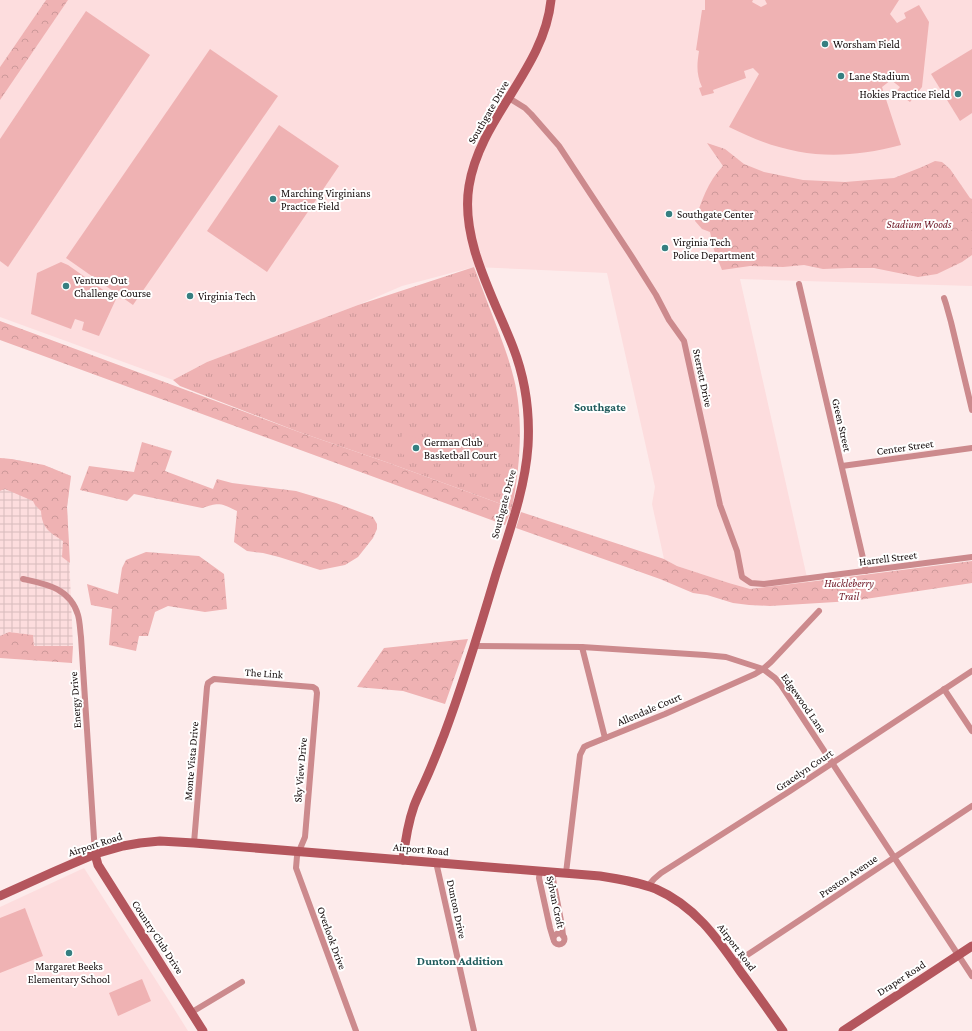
<svg xmlns="http://www.w3.org/2000/svg" width="972" height="1031" font-family="'Crimson Pro',serif">
	<style>
		.built { fill: #fdddde }
		.industrial { fill: url(#industrial-grid) }
		.forest { fill: url(#forest-crowns) }
		.park { fill: url(#park-tufts) }
		.pitch { fill: #efb2b3 }
		.lines { fill: none; stroke-linecap: round; stroke-linejoin: round }
		.street { stroke: #cc8a8d; stroke-width: 6 }
		.secondary { stroke: #b4565d; stroke-width: 9 }
		.poi-dot { fill: #367f81; stroke: #fff; stroke-width: 1.5 }
		.labels { text-anchor: middle; dominant-baseline: central; stroke-width: 4; stroke-linejoin: round; paint-order: stroke }
		.poi-label { font-size: 11px; fill: #120909; stroke: #fff; text-anchor: start }
		.street-label { font-size: 11px; fill: #120909; stroke: #fff }
		.park-label { font-size: 11px; font-style: italic; fill: #6f1826; stroke: #fff }
		.neighbourhood-label { font-size: 12px; font-weight: bold; fill: #1f5a5b; stroke: #fff }
	</style>
	<defs>
		<pattern id="industrial-grid" width="8" height="8" patternUnits="userSpaceOnUse"><rect width="8" height="8" fill="#fdddde"/><path d="M0 4h8M4 0v8" fill="none" stroke="#d8bcbd"/></pattern>
		<pattern id="forest-crowns" width="20" height="18" patternUnits="userSpaceOnUse"><rect width="20" height="18" fill="#efb2b3"/><path d="M2 6a3 3 0 1 1 6 0M12 15a3 3 0 1 1 6 0" fill="none" stroke="#cc9899"/></pattern>
		<pattern id="park-tufts" width="24" height="20" patternUnits="userSpaceOnUse"><rect width="24" height="20" fill="#efb2b3"/><path d="M3 7l-1-3M5 7V3M7 7l1-3M15 17l-1-3M17 17v-4M19 17l1-3" fill="none" stroke="#cc9899"/></pattern>
	</defs>
	<rect width="100%" height="100%" fill="#fdebeb"/>
	<g class="built">
		<path d="M0 0H46L0 67Z"/>
		<path d="M46 0H972V286L740 279 808 582 750 589 729 583 677 566 664 559 652 504 655 487 607 273 474 267 402 286 358 305 207 362 173 380 0 317V84Z"/>
		<path d="M84 868 168 999 188 1031H0V907Z"/>
	</g>
	<path class="industrial" d="M0 458 11 459 44 465 71 476 67 507 73 646H34L33 635 9 632 0 636Z"/>
	<g class="forest">
		<path d="M46 0H68L0 100V67Z"/>
		<path d="M707 143 725 149 744 164 764 172 803 180 845 182 894 178 922 167 935 161 942 162 950 169 970 198 972 199V255L962 262 937 274 918 277 874 268H849L823 269 804 265 783 267 750 266 722 270 714 250 710 232 702 229 695 221C701 202 708 181 723 166Z"/>
		<path d="M0 321 299 432 386 462 512 508 505 525 0 340Z"/>
		<path d="M142 442 172 451 165 471 213 489 217 479 232 483 296 491 336 503 373 517 377 524V529L373 538 358 557 345 565 320 570 279 557 263 553 247 551 234 542 237 511C221 503 219 502 202 508L134 494 127 501 80 490 89 466 134 472Z"/>
		<path d="M0 458 11 459 44 465 71 476 67 507 70 563 62 557 63 541C49 532 42 528 41 511L35 505 33 501 5 489 2 490 0 491Z"/>
		<path d="M521 512 664 559 677 566 729 583 750 589 808 582 972 561V583L852 601 770 606 749 605 733 603 707 595 693 593 660 579 516 528Z"/>
		<path d="M146 552 199 556 224 574 227 609 205 612 168 606 155 612 148 636H139L136 651 109 645 112 609 91 605 87 584 118 594 122 568 126 560Z"/>
		<path d="M9 632 33 635 34 646H73L72 663 0 658V636Z"/>
		<path d="M468 639 445 704 403 691 357 687 384 648Z"/>
	</g>
	<path class="park" d="M474 267C482 288 490 309 498 330 504 346 510 362 514 379 524 419 520 468 512 508L386 462 299 432 180 386 173 380 207 362 358 305Z"/>
	<g class="pitch">
		<path d="M705 0H753L752 2 761 7 767 4 765 0H899L890 14 897 23 906 18 904 13 919 5 929 22 922 87 910 102 896 92 900 87 891 80 882 87 901 145C836 162 789 157 729 127L759 74 753 68 744 71 746 78 713 90 714 93 702 96 699 88 702 87C696 74 697 64 699 51L696 50 702 10H705Z"/>
		<path d="M86 11 150 55 8 267 0 261V139Z"/>
		<path d="M210 49 278 96 133 305 66 258Z"/>
		<path d="M972 49V113L960 121 931 74Z"/>
		<path d="M279 125 339 166 267 272 207 231Z"/>
		<path d="M61 262 68 265 116 299 99 336 82 330 84 322 75 319 71 329 31 314 37 273Z"/>
		<path d="M403 433 436 444 429 463 396 452Z"/>
		<path d="M25 908 43 956 0 973V918Z"/>
		<path d="M142 979 151 1001 118 1016 109 993Z"/>
	</g>
	<g class="lines">
		<g class="street">
			<path d="M509 98 525 108 531 114 559 146 632 257 656 295 669 320 684 341 720 505 737 551 742 577 751 583 764 584 972 557"/>
			<path d="M799 284 866 571"/>
			<path d="M944 298 946 304 951 322 972 410"/>
			<path d="M842 466 972 448"/>
			<path d="M23 579C46 584 70 588 78 615 80 622 80 630 81 637L95 854"/>
			<path d="M474 646 582 647 705 655 726 657 763 669 775 678 781 685 972 976"/>
			<path d="M582 647 605 738"/>
			<path d="M944 689 972 731"/>
			<path d="M194 843 207 687 208 683 214 679 313 687 316 689 317 693 305 837 297 856 296 868 356 1031"/>
			<path d="M436 862 474 1031"/>
			<path d="M540 871 539 878 550 928 553 938"/>
			<path d="M553 872V879L562 926 563 936"/>
			<path d="M566 873 580 755 584 747 588 745 665 714 755 674 763 669 771 662 819 611"/>
			<path d="M648 886 654 879 661 873 790 791 972 671"/>
			<circle cx="559" cy="939" r="5.5"/>
			<path d="M735 963 972 806"/>
			<path d="M192 1012 242 982"/>
		</g>
		<g class="secondary">
			<path d="M95 854 98 865 203 1031"/>
			<path d="M403 860C405 842 408 823 414 806 417 798 421 790 425 781 432 766 438 750 444 735 464 682 480 628 496 574 509 532 525 490 528 446 530 412 525 378 513 347 494 298 460 240 469 186 480 117 544 70 551 0"/>
			<path d="M0 896 53 872 95 854 123 846 140 843 160 841 194 843 600 876C619 879 638 882 656 889 695 906 717 938 740 971 755 991 769 1011 783 1031"/>
			<path d="M843 1031 972 946"/>
		</g>
	</g>
	<g class="poi-dot">
		<circle cx="825" cy="44" r="4"/>
		<circle cx="841" cy="76" r="4"/>
		<circle cx="958" cy="94" r="4"/>
		<circle cx="273" cy="199" r="4"/>
		<circle cx="669" cy="214" r="4"/>
		<circle cx="665" cy="248" r="4"/>
		<circle cx="66" cy="286" r="4"/>
		<circle cx="190" cy="296" r="4"/>
		<circle cx="416" cy="448" r="4"/>
		<circle cx="69" cy="953" r="4"/>
	</g>
	<g class="labels">
		<g class="poi-label">
			<text x="833" y="44">Worsham Field</text>
			<text x="849" y="76">Lane Stadium</text>
			<text x="950" y="94" text-anchor="end">Hokies Practice Field</text>
			<text x="281" y="193">Marching Virginians<tspan x="281" dy="13">Practice Field</tspan></text>
			<text x="677" y="214">Southgate Center</text>
			<text x="673" y="242">Virginia Tech<tspan x="673" dy="13">Police Department</tspan></text>
			<text x="74" y="280">Venture Out<tspan x="74" dy="13">Challenge Course</tspan></text>
			<text x="198" y="296">Virginia Tech</text>
			<text x="424" y="442">German Club<tspan x="424" dy="13">Basketball Court</tspan></text>
			<text x="69" y="966" text-anchor="middle">Margaret Beeks<tspan x="69" dy="13">Elementary School</tspan></text>
		</g>
		<g class="street-label">
			<text transform="translate(488 112) rotate(-60)">Southgate Drive</text>
			<text transform="translate(703 378) rotate(78)">Sterrett Drive</text>
			<text transform="translate(842 425) rotate(77)">Green Street</text>
			<text transform="translate(905 447) rotate(-8)">Center Street</text>
			<text transform="translate(503 504) rotate(-75)">Southgate Drive</text>
			<text transform="translate(888 558) rotate(-7)">Harrell Street</text>
			<text transform="translate(264 673) rotate(4)">The Link</text>
			<text transform="translate(75 700) rotate(-94)">Energy Drive</text>
			<text transform="translate(804 703) rotate(55)">Edgewood Lane</text>
			<text transform="translate(649 709) rotate(-23)">Allendale Court</text>
			<text transform="translate(191 761) rotate(-85)">Monte Vista Drive</text>
			<text transform="translate(300 770) rotate(-85)">Sky View Drive</text>
			<text transform="translate(804 770) rotate(-34)">Gracelyn Court</text>
			<text transform="translate(95 844) rotate(-18)">Airport Road</text>
			<text transform="translate(421 849) rotate(5)">Airport Road</text>
			<text transform="translate(848 876) rotate(-34)">Preston Avenue</text>
			<text transform="translate(556 902) rotate(78)">Sylvan Croft</text>
			<text transform="translate(457 909) rotate(78)">Dunton Drive</text>
			<text transform="translate(158 937) rotate(57)">Country Club Drive</text>
			<text transform="translate(332 938) rotate(70)">Overlook Drive</text>
			<text transform="translate(737 947) rotate(53)">Airport Road</text>
			<text transform="translate(901 978) rotate(-33)">Draper Road</text>
		</g>
		<g class="park-label">
			<text x="919" y="224">Stadium Woods</text>
			<text x="849" y="583">Huckleberry<tspan x="849" dy="13">Trail</tspan></text>
		</g>
		<g class="neighbourhood-label">
			<text x="600" y="407">Southgate</text>
			<text x="460" y="961">Dunton Addition</text>
		</g>
	</g>
</svg>
